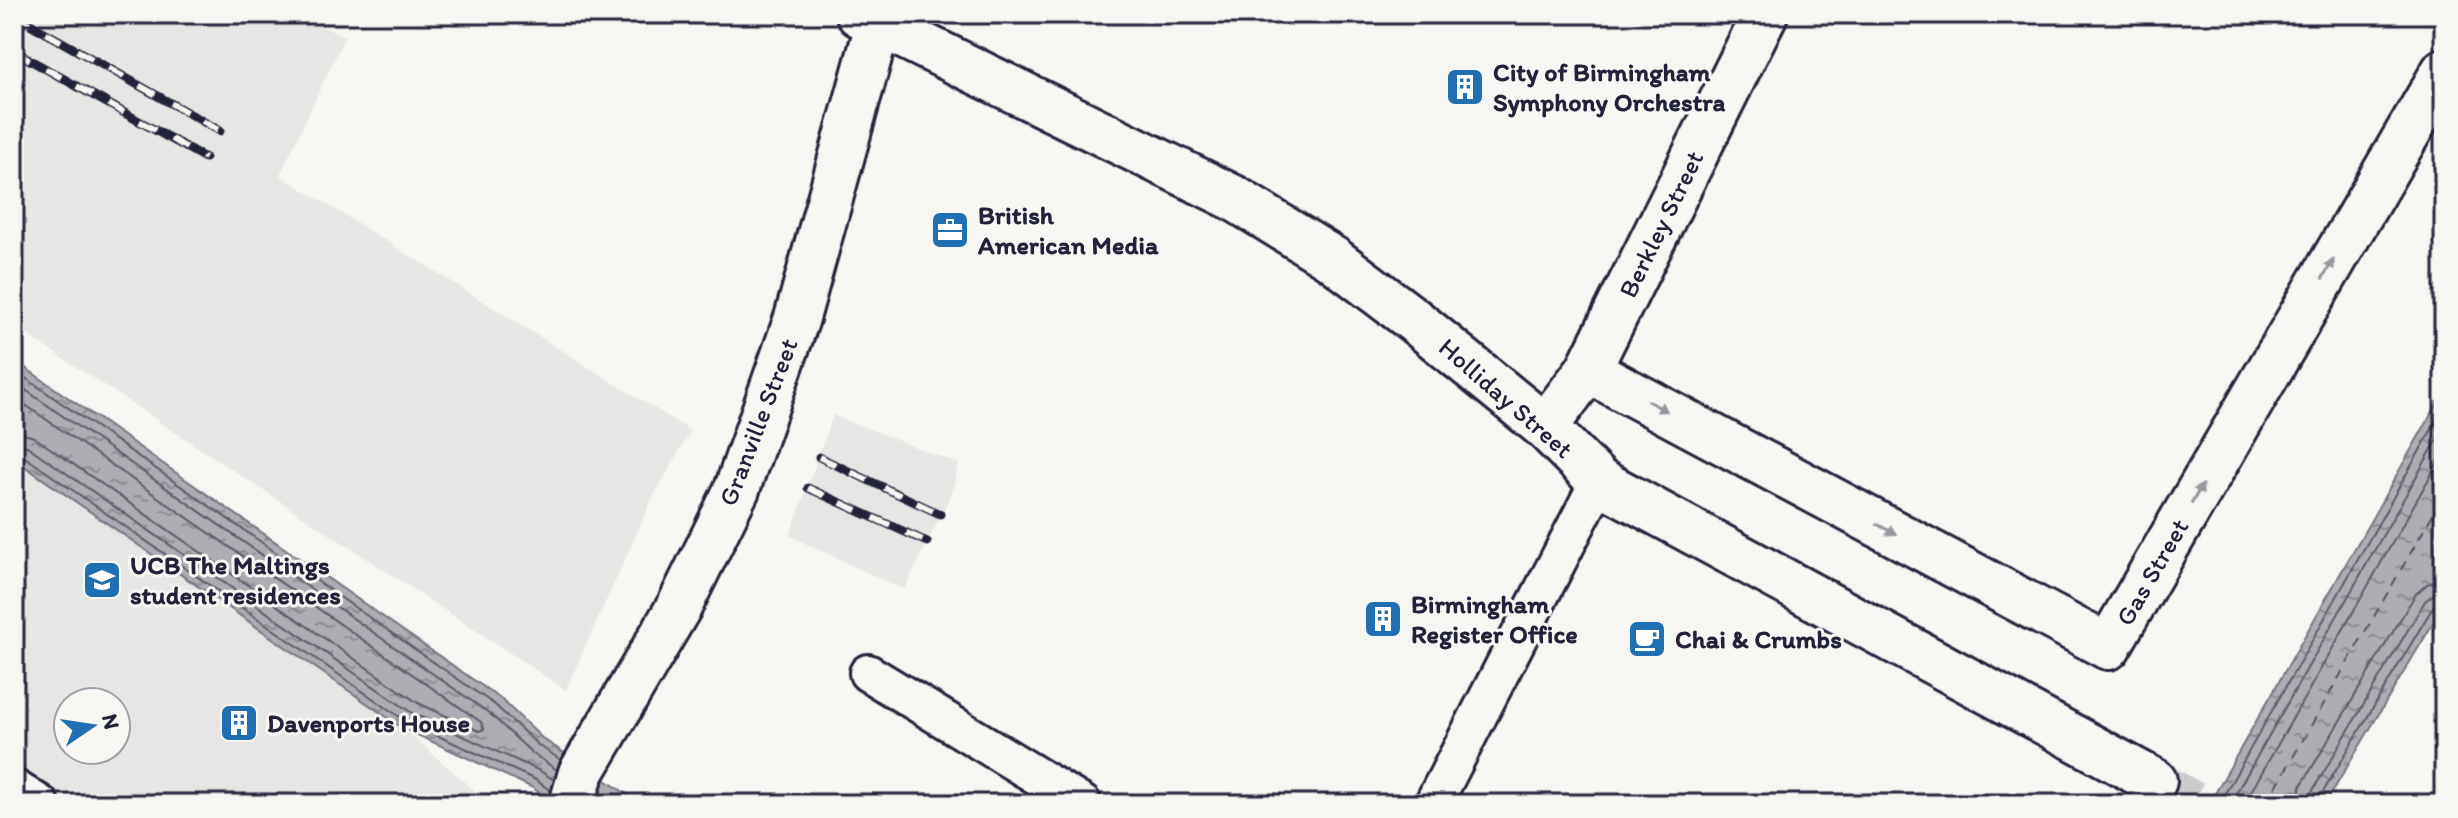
<svg xmlns="http://www.w3.org/2000/svg" width="2458" height="818" font-family="Itim,sans-serif">
	<style>
		.built { fill: #e6e6e4; fill-rule: evenodd }
		.water { fill: url(#water-ripples); stroke: #757583; stroke-width: 2 }
		.lines { fill: none; stroke-linecap: round; stroke-linejoin: round }
		.shore { stroke: #5a5a6b; stroke-width: 2 }
		.ferry { stroke: #535365; stroke-width: 2; stroke-dasharray: 10 8; stroke-linecap: butt }
		.street-tunnel { stroke: #cccccd; stroke-width: 44; stroke-dasharray: 44 22; stroke-linecap: butt }
		.lane-casing { stroke: #22223b; stroke-width: 42 }
		.street-casing { stroke: #22223b; stroke-width: 50 }
		.lane { stroke: #f6f6f2; stroke-width: 36 }
		.street { stroke: #f6f6f2; stroke-width: 44 }
		.rail-casing { stroke: #22223b; stroke-width: 9 }
		.rail { stroke: #f6f6f2; stroke-width: 6; stroke-dasharray: 18; stroke-linecap: butt }
		.oneway { fill: #9797a0 }
		.labels { text-anchor: middle; dominant-baseline: central; stroke-width: 6; stroke-linejoin: round; paint-order: stroke }
		.poi-label { font-size: 26px; font-weight: bold; fill: #22223b; stroke: #f6f6f2; text-anchor: start }
		.street-label { font-size: 26px; fill: #22223b; stroke: #f6f6f2 }
	</style>
	<defs>
		<pattern id="water-ripples" width="26" height="14" patternUnits="userSpaceOnUse" patternTransform="scale(2)"><rect width="26" height="14" fill="#adadb3"/><path d="M2 4q2-2 4 0t4 0M15 11q2-2 4 0t4 0" fill="none" stroke="#8c8c93"/></pattern>
	</defs>
	<rect width="100%" height="100%" fill="#f6f6f2"/>
	<filter id="ink" filterUnits="userSpaceOnUse"><feTurbulence type="fractalNoise" baseFrequency=".0125" numOctaves="2"/><feDisplacementMap in="SourceGraphic" scale="16" xChannelSelector="R" yChannelSelector="G"/><feConvolveMatrix kernelMatrix="1 2 1 2 8 2 1 2 1" color-interpolation-filters="sRGB"/></filter>
	<g filter="url(#ink)">
		<g class="built">
			<path d="M14 14H291L345 36 280 175 691 431 653 497 566 690 14 326Z"/>
			<path d="M833 415 959 464 950 497 904 590 790 536Z"/>
			<path d="M14 459 404 729 490 804H14ZM68 702H116V750H68Z"/>
		</g>
		<g class="water">
			<path d="M14 360 501 699 543 739 642 804H556L533 788 404 729 14 459Z"/>
			<path d="M2444 392V605L2325 804H2209Z"/>
		</g>
		<g class="lines">
			<g class="shore">
				<path d="M14 370 495 705 538 745 561 760"/>
				<path d="M14 382 489 713 532 753 557 770"/>
				<path d="M14 397 481 722 484 729 479 731 418 703 34 437 14 431"/>
				<path d="M14 443 27 446 412 713 540 771 554 780"/>
				<path d="M14 453 22 455 407 722 536 780 551 791"/>
				<path d="M2219 804 2444 408"/>
				<path d="M2230 804 2444 428"/>
				<path d="M2244 804 2444 452"/>
				<path d="M2297 804 2301 786 2415 595 2427 584 2444 580"/>
				<path d="M2309 804 2312 792 2425 601 2434 594 2444 592"/>
				<path d="M2319 804 2320 797 2433 607 2444 602"/>
			</g>
			<path class="ferry" d="M2266 804 2444 495"/>
			<path class="street-tunnel" d="M2154 781 2194 804"/>
			<defs>
				<g id="lane">
					<path d="M868 673 1083 804"/>
					<path d="M14 788 40 804"/>
					<path d="M1433 804 1599 481"/>
				</g>
				<g id="street">
					<path d="M859 14 1234 198 1333 259 1415 321 1545 427 1599 481 2154 781"/>
					<path d="M1588 370 2108 647 2444 71"/>
					<path d="M1545 427 1588 370 1765 14"/>
					<path d="M572 804 581 773 680 605 737 489 797 318 881 14"/>
				</g>
			</defs>
			<use href="#lane" class="lane-casing"/>
			<use href="#street" class="street-casing"/>
			<use href="#lane" class="lane"/>
			<use href="#street" class="street"/>
			<defs>
				<g id="rail">
					<path d="M14 15 220 131"/>
					<path d="M14 51 205 158"/>
					<path d="M819 457 940 514"/>
					<path d="M808 488 927 542"/>
				</g>
			</defs>
			<use href="#rail" class="rail-casing"/>
			<use href="#rail" class="rail"/>
		</g>
		<defs><path id="oneway-solid" d="M-6-.8H1V-3.2L6.5 0L1 3.2V.8H-6Z" transform="scale(2)"/></defs>
		<g class="oneway">
			<use href="#oneway-solid" transform="translate(2328 269) rotate(-60)"/>
			<use href="#oneway-solid" transform="translate(1657 406) rotate(28)"/>
			<use href="#oneway-solid" transform="translate(2197 494) rotate(-60)"/>
			<use href="#oneway-solid" transform="translate(1886 529) rotate(28)"/>
		</g>
	</g>
	<defs>
		<symbol id="building-square" viewBox="-11 -11 22 22"><rect x="-9" y="-9" width="18" height="18" rx="4" fill="#1f6fb2" stroke="#f6f6f2"/><path d="M-4-6H4V6H1V3H-1V6H-4ZM-2.5-4.3h1.7v1.8h-1.7ZM.8-4.3h1.7v1.8H.8ZM-2.5-1h1.7V.8h-1.7ZM.8-1h1.7V.8H.8Z" fill="#fff"/></symbol>
		<symbol id="office-square" viewBox="-11 -11 22 22"><rect x="-9" y="-9" width="18" height="18" rx="4" fill="#1f6fb2" stroke="#f6f6f2"/><path d="M-6-3h4V-5.5h4V-3h4V5H-6ZM-1-4.5V-3h2v-1.5ZM-6 0V1H6V0Z" fill="#fff"/></symbol>
		<symbol id="university-square" viewBox="-11 -11 22 22"><rect x="-9" y="-9" width="18" height="18" rx="4" fill="#1f6fb2" stroke="#f6f6f2"/><path d="M0-5L7-2L0 1L-7-2ZM-4 1L0 2.5L4 1V4Q0 6-4 4Z" fill="#fff"/></symbol>
		<symbol id="cafe-square" viewBox="-11 -11 22 22"><rect x="-9" y="-9" width="18" height="18" rx="4" fill="#1f6fb2" stroke="#f6f6f2"/><path d="M-5.5-4.5H6V0H3Q3 3.5 0 3.5H-2.5Q-5.5 3.5-5.5 0ZM3-3.2v2h1.7v-2ZM-6 4.5H4V6H-6Z" fill="#fff"/></symbol>
	</defs>
	<g fill-rule="evenodd">
		<use href="#building-square" x="1443" y="65" width="44" height="44"/>
		<use href="#office-square" x="928" y="208" width="44" height="44"/>
		<use href="#university-square" x="80" y="558" width="44" height="44"/>
		<use href="#building-square" x="1361" y="597" width="44" height="44"/>
		<use href="#cafe-square" x="1625" y="617" width="44" height="44"/>
		<use href="#building-square" x="217" y="701" width="44" height="44"/>
	</g>
	<g class="labels">
		<g class="poi-label">
			<text x="1493" y="72">City of Birmingham<tspan x="1493" dy="30">Symphony Orchestra</tspan></text>
			<text x="978" y="215">British<tspan x="978" dy="30">American Media</tspan></text>
			<text x="130" y="565">UCB The Maltings<tspan x="130" dy="30">student residences</tspan></text>
			<text x="1411" y="604">Birmingham<tspan x="1411" dy="30">Register Office</tspan></text>
			<text x="1675" y="639">Chai &amp; Crumbs</text>
			<text x="267" y="723">Davenports House</text>
		</g>
		<g class="street-label">
			<text transform="translate(1661 224) rotate(-64)">Berkley Street</text>
			<text transform="translate(1506 398) rotate(41)">Holliday Street</text>
			<text transform="translate(758 422) rotate(-69)">Granville Street</text>
			<text transform="translate(2152 572) rotate(-60)">Gas Street</text>
		</g>
	</g>
	<rect width="2458" height="818" fill="none" stroke="#f6f6f2" stroke-width="48"/>
	<rect x="24" y="24" width="2410" height="770" fill="none" stroke="#22223b" stroke-width="3" filter="url(#ink)"/>
	<g transform="translate(92 726) rotate(77)"><circle r="38" fill="#f6f6f2" stroke="#a1a1a9" stroke-width="2"/>
	<path d="M0-6L14 30L0 20L-14 30Z" fill="#1f6fb2"/>
	<text y="-12" font-size="22" font-weight="bold" text-anchor="middle" fill="#22223b">N</text>
	</g>
</svg>
